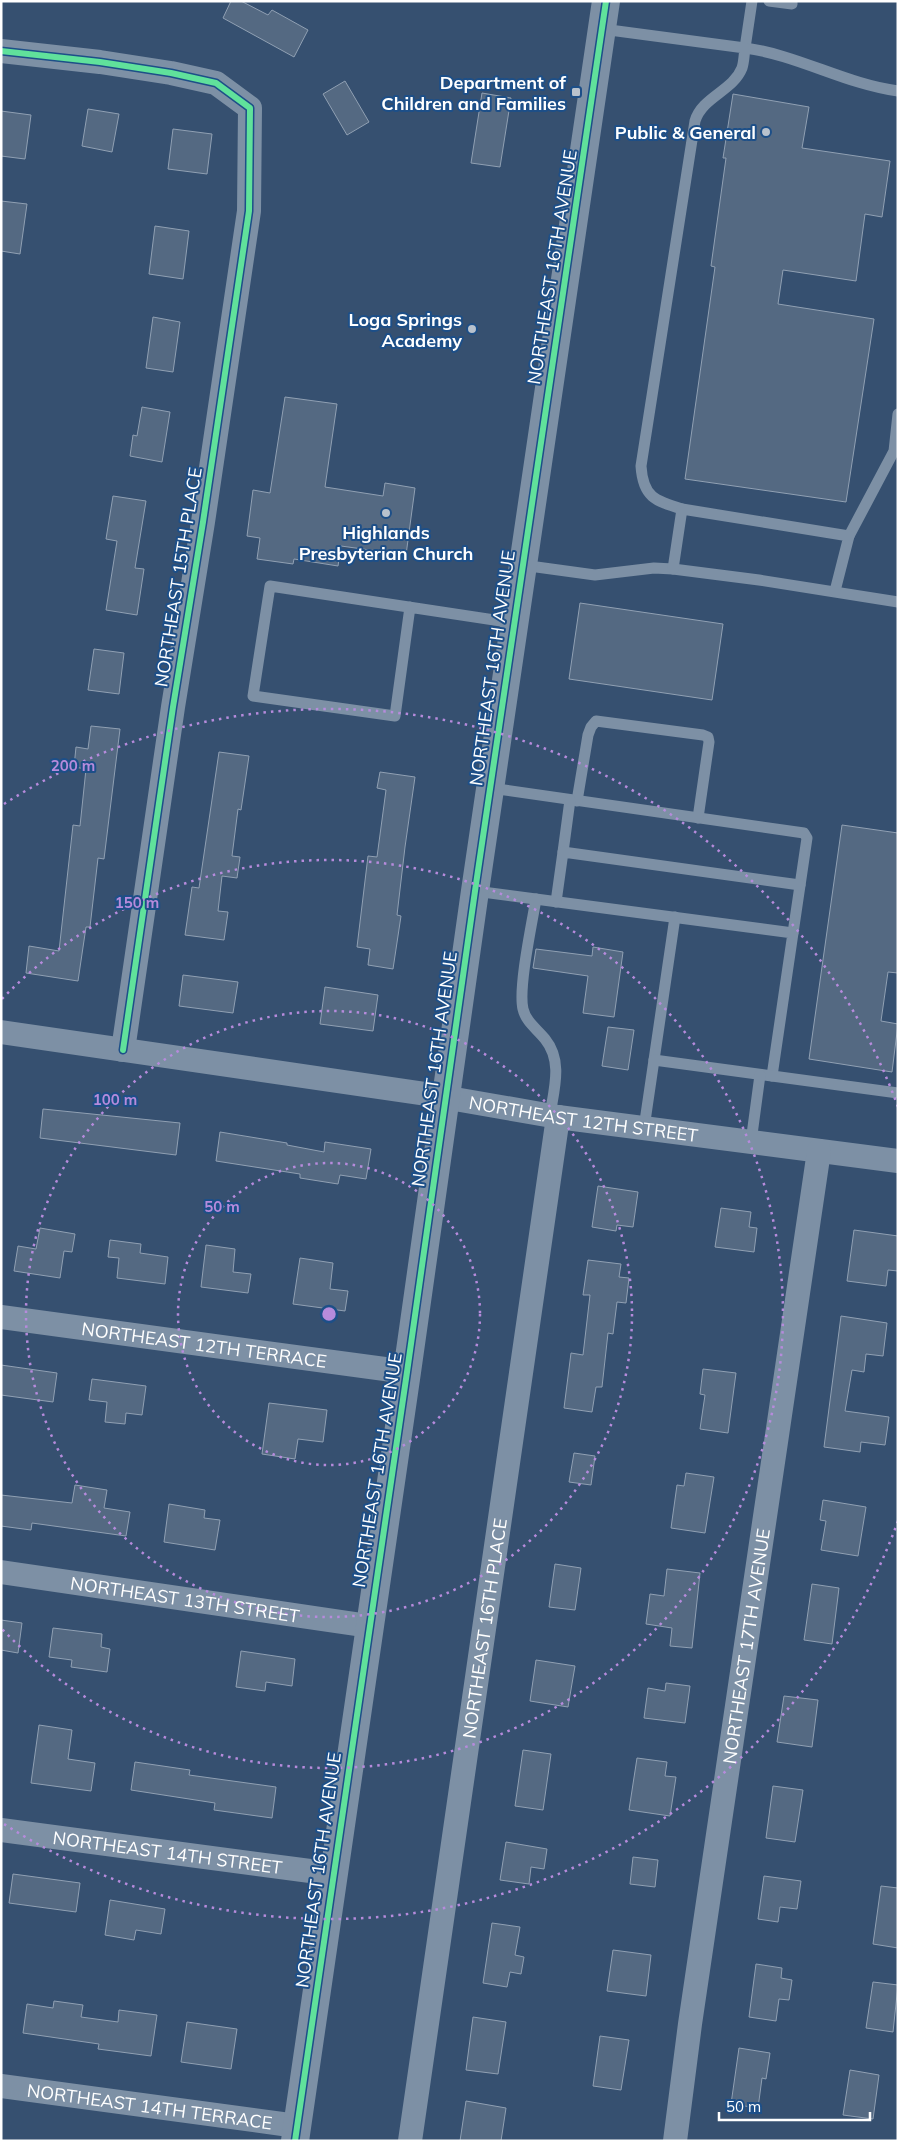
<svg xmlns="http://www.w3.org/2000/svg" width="899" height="2142" font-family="Mulish,sans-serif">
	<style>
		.building { fill: #546982; stroke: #90a0b3 }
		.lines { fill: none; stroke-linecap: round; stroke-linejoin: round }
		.service { stroke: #7d90a5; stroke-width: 11 }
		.minor { stroke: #7d90a5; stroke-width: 24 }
		.tertiary { stroke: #7d90a5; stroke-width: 28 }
		.cycleway-casing { stroke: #1d4f88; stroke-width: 9 }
		.cycleway { stroke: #60e19b; stroke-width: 6 }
		.ring { fill: none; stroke: #b68bdc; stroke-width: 2.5; stroke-dasharray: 2.5 5 }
		.poi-dot { fill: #b9c2cd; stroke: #1d4f88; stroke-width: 2 }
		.labels { text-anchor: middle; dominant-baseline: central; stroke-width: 4; stroke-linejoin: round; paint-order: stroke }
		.poi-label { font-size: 18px; font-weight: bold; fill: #fff; stroke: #1d4f88; text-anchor: end }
		.street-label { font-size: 18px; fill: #fff; stroke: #1d4f88 }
		.centre { fill: #b68bdc; stroke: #1d4f88; stroke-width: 2.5 }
		.ring-label { font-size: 15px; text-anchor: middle; font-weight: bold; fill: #b68bdc; stroke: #1d4f88; stroke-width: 4; stroke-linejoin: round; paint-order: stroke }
	</style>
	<rect width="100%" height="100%" fill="#365070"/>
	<g class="building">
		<path d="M231 1H241L268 15 272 10 308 30 294 57 223 18Z"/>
		<path d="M345 81 369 122 347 135 323 94Z"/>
		<path d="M482 93 511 98 500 167 471 163Z"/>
		<path d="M733 94 809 107 802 148 890 161 882 217 865 214 856 281 783 270 778 304 874 319 846 502 685 479 715 267 711 266 726 158H723Z"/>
		<path d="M88 109 119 114 112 152 82 146Z"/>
		<path d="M1 111 31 115 25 159 1 156Z"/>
		<path d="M173 129 212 134 207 174 168 169Z"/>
		<path d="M1 201 27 204 20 254 1 251Z"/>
		<path d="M155 226 189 231 183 279 149 274Z"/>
		<path d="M153 317 180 322 173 372 146 368Z"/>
		<path d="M285 397 337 404 325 487 383 496 385 483 415 488 406 555 341 546 338 566 294 559 293 564 257 559 260 538 247 536 253 490 270 493Z"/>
		<path d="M142 407 170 412 162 462 130 456 133 435 137 436Z"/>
		<path d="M113 496 146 501 135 568 144 569 137 615 106 610 117 541 106 539Z"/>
		<path d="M580 603 723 624 712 700 569 679Z"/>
		<path d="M94 649 124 653 119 694 88 690Z"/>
		<path d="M91 726 120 729 104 859 98 858 90 927H86L78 981 26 973 29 946 59 951 73 825 80 826 86 769 74 767 76 747 88 749Z"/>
		<path d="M219 752 249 756 241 810 238 809 232 856 240 857 237 878 222 876 218 911 228 912 224 940 185 935 192 887 199 888Z"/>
		<path d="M380 772 415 777 405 847 397 915 401 916 393 969 368 965 370 949 357 947 368 856 377 857 386 790 377 788Z"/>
		<path d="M842 825 898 833V973L888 972 881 1021 898 1024 892 1072 809 1059Z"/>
		<path d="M593 947 623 952 614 1017 583 1013 588 976 533 968 536 949 592 956Z"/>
		<path d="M183 975 238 982 233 1013 179 1006Z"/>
		<path d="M325 987 378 995 373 1031 320 1024Z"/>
		<path d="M608 1027 634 1030 628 1070 602 1066Z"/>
		<path d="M43 1109 180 1123 176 1155 40 1138Z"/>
		<path d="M220 1132 287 1143V1145L324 1152 325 1142 371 1149 366 1179 340 1175 338 1184 300 1178V1174L216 1161Z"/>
		<path d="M598 1186 638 1192 633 1227 617 1225 616 1231 592 1227Z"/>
		<path d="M721 1208 751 1212 749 1227 757 1228 754 1252 715 1247Z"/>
		<path d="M40 1228 75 1234 72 1252 64 1251 60 1278 14 1271 18 1246 36 1249Z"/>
		<path d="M854 1230 898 1236V1271L888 1270 886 1286 847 1281Z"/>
		<path d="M110 1240 141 1244 140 1253 168 1257 165 1284 117 1278 119 1258 108 1257Z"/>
		<path d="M206 1245 235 1249 233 1272 251 1274 248 1293 201 1287Z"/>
		<path d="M300 1258 333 1263 330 1289 348 1291 345 1311 293 1304Z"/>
		<path d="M588 1260 621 1264 619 1277 629 1278 626 1303 617 1302 613 1334 608 1333 602 1387H596L592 1412 564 1408 571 1353 583 1355 590 1295H583Z"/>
		<path d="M841 1316 887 1323 883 1356 866 1354 864 1372 852 1370 845 1411 889 1417 885 1445 861 1442 860 1452 824 1447Z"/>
		<path d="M1 1365 57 1373 53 1402 1 1395Z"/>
		<path d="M703 1369 736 1373 728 1433 700 1429 705 1395 700 1394Z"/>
		<path d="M92 1379 146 1386 142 1415 126 1413 125 1424 105 1422 107 1402 89 1400Z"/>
		<path d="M269 1403 327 1410 323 1442 298 1439 295 1459 262 1454Z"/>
		<path d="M574 1453 595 1456 591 1485 569 1482Z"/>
		<path d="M686 1473 714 1477 705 1533 671 1528 677 1485 684 1486Z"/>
		<path d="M75 1485 107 1490 104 1508 130 1512 126 1536 32 1523 31 1530 1 1526V1495L72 1503Z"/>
		<path d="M823 1500 866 1507 858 1556 821 1550 826 1521 820 1520Z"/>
		<path d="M169 1504 205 1510 204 1518 220 1520 215 1550 164 1542Z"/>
		<path d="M555 1564 581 1568 575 1610 549 1607Z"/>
		<path d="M667 1569 700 1573 692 1648 670 1646 672 1628 646 1624 650 1594 664 1596Z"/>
		<path d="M812 1584 839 1588 832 1644 804 1640Z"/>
		<path d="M1 1620 22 1623 18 1653 1 1650Z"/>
		<path d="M53 1628 102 1634 101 1647 110 1649 107 1672 71 1667 72 1660 49 1657Z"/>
		<path d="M241 1651 295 1659 292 1686 266 1682 265 1691 236 1687Z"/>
		<path d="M536 1660 575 1666 568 1707 530 1701Z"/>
		<path d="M666 1683 690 1686 685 1723 644 1718 648 1688 665 1691Z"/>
		<path d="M784 1696 818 1700 812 1747 777 1742Z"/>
		<path d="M39 1725 72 1730 68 1759 95 1763 91 1791 31 1783Z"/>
		<path d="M523 1750 551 1754 543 1810 515 1806Z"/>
		<path d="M637 1758 667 1762 665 1776 676 1777 670 1816 629 1810Z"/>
		<path d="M135 1762 190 1770 189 1775 276 1787 272 1818 214 1810 215 1803 131 1790Z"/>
		<path d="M773 1786 803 1790 795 1842 766 1838Z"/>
		<path d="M506 1842 547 1849 544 1869 531 1867 529 1884 500 1880Z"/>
		<path d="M633 1857 658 1860 655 1887 630 1884Z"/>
		<path d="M13 1874 80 1883 76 1912 9 1903Z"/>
		<path d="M764 1876 801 1881 797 1909 780 1907 778 1922 758 1919Z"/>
		<path d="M881 1886 898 1888V1948L873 1944Z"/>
		<path d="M110 1900 165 1909 161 1934 136 1930 134 1940 105 1935Z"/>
		<path d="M492 1923 520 1927 515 1955 524 1957 521 1974 510 1972 507 1987 483 1983Z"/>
		<path d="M613 1950 651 1955 646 1996 607 1991Z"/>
		<path d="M756 1964 782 1968 781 1978 792 1980 789 2000 779 1999 776 2021 749 2017Z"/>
		<path d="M873 1982 898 1985 893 2032 866 2028Z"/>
		<path d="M54 2001 83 2005 81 2017 118 2022 119 2010 157 2015 151 2056 98 2049 99 2044 23 2033 27 2004 53 2008Z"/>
		<path d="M473 2017 506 2022 498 2074 466 2070Z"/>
		<path d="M187 2022 237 2029 231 2069 181 2062Z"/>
		<path d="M600 2036 629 2040 621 2090 593 2086Z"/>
		<path d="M739 2048 770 2053 766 2079 762 2078 758 2108 731 2104Z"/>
		<path d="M850 2070 879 2075 873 2119 843 2115Z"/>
		<path d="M466 2101 506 2108 501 2141H460Z"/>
	</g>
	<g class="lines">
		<g class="service">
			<path d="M752 1 745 48C798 55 845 84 898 91"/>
			<path d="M769 1 792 4V1"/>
			<path d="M602 29 745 48C744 55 744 62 742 68 733 91 702 97 695 121L641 466C643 497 655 501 682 509"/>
			<path d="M849 536 894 451 898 414"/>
			<path d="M522 565 595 575 654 568 673 569 759 580 898 602"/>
			<path d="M673 569 682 509 849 536 835 591"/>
			<path d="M410 607 395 716 253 696 270 586 514 623"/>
			<path d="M491 788 804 833 807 838 793 933"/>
			<path d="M577 801 588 735 591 727 596 721 703 735 708 737 709 742 698 818"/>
			<path d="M563 852 570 800"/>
			<path d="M475 891 793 933 772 1076"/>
			<path d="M536 899C532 923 518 988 523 1009 526 1022 537 1029 545 1039 563 1061 554 1089 550 1115"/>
			<path d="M556 902 563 852 800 885"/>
			<path d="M654 1060 675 917"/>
			<path d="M644 1128 654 1060 898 1093"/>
			<path d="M751 1142 760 1075"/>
		</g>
		<g class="minor">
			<path d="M1 51 100 62 171 73 216 83 250 108 249 211 203 522 173 707 123 1050"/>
			<path id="s1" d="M1 1032 426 1094 558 1117 898 1161"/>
			<path id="s2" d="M1 1317 407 1372"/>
			<path id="s3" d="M1 1572 369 1626"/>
			<path id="s4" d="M1 1830 333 1874"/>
			<path id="s5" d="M1 2086 297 2126"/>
			<path id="s6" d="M410 2141 558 1117"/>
			<path id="s7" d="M675 2141 690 2024 819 1151"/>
		</g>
		<path class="tertiary" d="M295 2141 407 1372 475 891 606 1"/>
		<defs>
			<g id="cycleway">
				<path d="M1 51 100 62 171 73 216 83 250 108 249 211 203 522 173 707 123 1050"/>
				<path d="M295 2141 407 1372 475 891 606 1"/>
			</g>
		</defs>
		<use href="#cycleway" class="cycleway-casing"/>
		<use href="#cycleway" class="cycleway"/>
	</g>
	<g class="ring">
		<circle cx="329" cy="1314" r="151"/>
		<circle cx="329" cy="1314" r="303"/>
		<path d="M2 999A454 454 0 1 1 2 1629"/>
		<path d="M898 1521A605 605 0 0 1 4 1824M4 804A605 605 0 0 1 898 1107"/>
	</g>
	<g class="poi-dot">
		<rect x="571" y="87" width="10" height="10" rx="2.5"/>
		<circle cx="766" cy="132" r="5"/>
		<circle cx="472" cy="329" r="5"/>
		<circle cx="386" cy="513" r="5"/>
	</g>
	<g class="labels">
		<g class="poi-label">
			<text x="566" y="82">Department of<tspan x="566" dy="21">Children and Families</tspan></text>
			<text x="756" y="132">Public &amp; General</text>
			<text x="462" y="319">Loga Springs<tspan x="462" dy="21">Academy</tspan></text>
			<text x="386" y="532" text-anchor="middle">Highlands<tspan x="386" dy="21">Presbyterian Church</tspan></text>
		</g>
		<g class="street-label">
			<text transform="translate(552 267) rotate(-81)">NORTHEAST 16TH AVENUE</text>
			<text transform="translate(178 577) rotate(-81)">NORTHEAST 15TH PLACE</text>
			<text transform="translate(492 668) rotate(-82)">NORTHEAST 16TH AVENUE</text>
			<text transform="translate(434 1069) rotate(-82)">NORTHEAST 16TH AVENUE</text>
			<text stroke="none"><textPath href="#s1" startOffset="589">NORTHEAST 12TH STREET</textPath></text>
			<text stroke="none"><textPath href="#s2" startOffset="205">NORTHEAST 12TH TERRACE</textPath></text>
			<text transform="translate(377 1470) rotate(-81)">NORTHEAST 16TH AVENUE</text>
			<text stroke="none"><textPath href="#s3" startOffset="186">NORTHEAST 13TH STREET</textPath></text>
			<text stroke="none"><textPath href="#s6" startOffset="518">NORTHEAST 16TH PLACE</textPath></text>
			<text stroke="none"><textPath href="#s7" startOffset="500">NORTHEAST 17TH AVENUE</textPath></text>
			<text stroke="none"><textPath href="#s4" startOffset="168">NORTHEAST 14TH STREET</textPath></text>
			<text transform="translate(318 1870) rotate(-82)">NORTHEAST 16TH AVENUE</text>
			<text stroke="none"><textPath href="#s5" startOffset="150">NORTHEAST 14TH TERRACE</textPath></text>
		</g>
	</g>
	<circle cx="329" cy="1314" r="8" class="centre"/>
	<g class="ring-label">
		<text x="73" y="771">200 m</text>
		<text x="137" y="908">150 m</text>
		<text x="115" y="1105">100 m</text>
		<text x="222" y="1212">50 m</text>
	</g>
	<rect width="899" height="2142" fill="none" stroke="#ffffff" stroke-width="5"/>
	<path d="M719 2112v8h151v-8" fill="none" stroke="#ffffff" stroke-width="2.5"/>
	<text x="726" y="2112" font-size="15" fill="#ffffff" stroke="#1d4f88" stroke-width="4" paint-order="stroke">50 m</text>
</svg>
